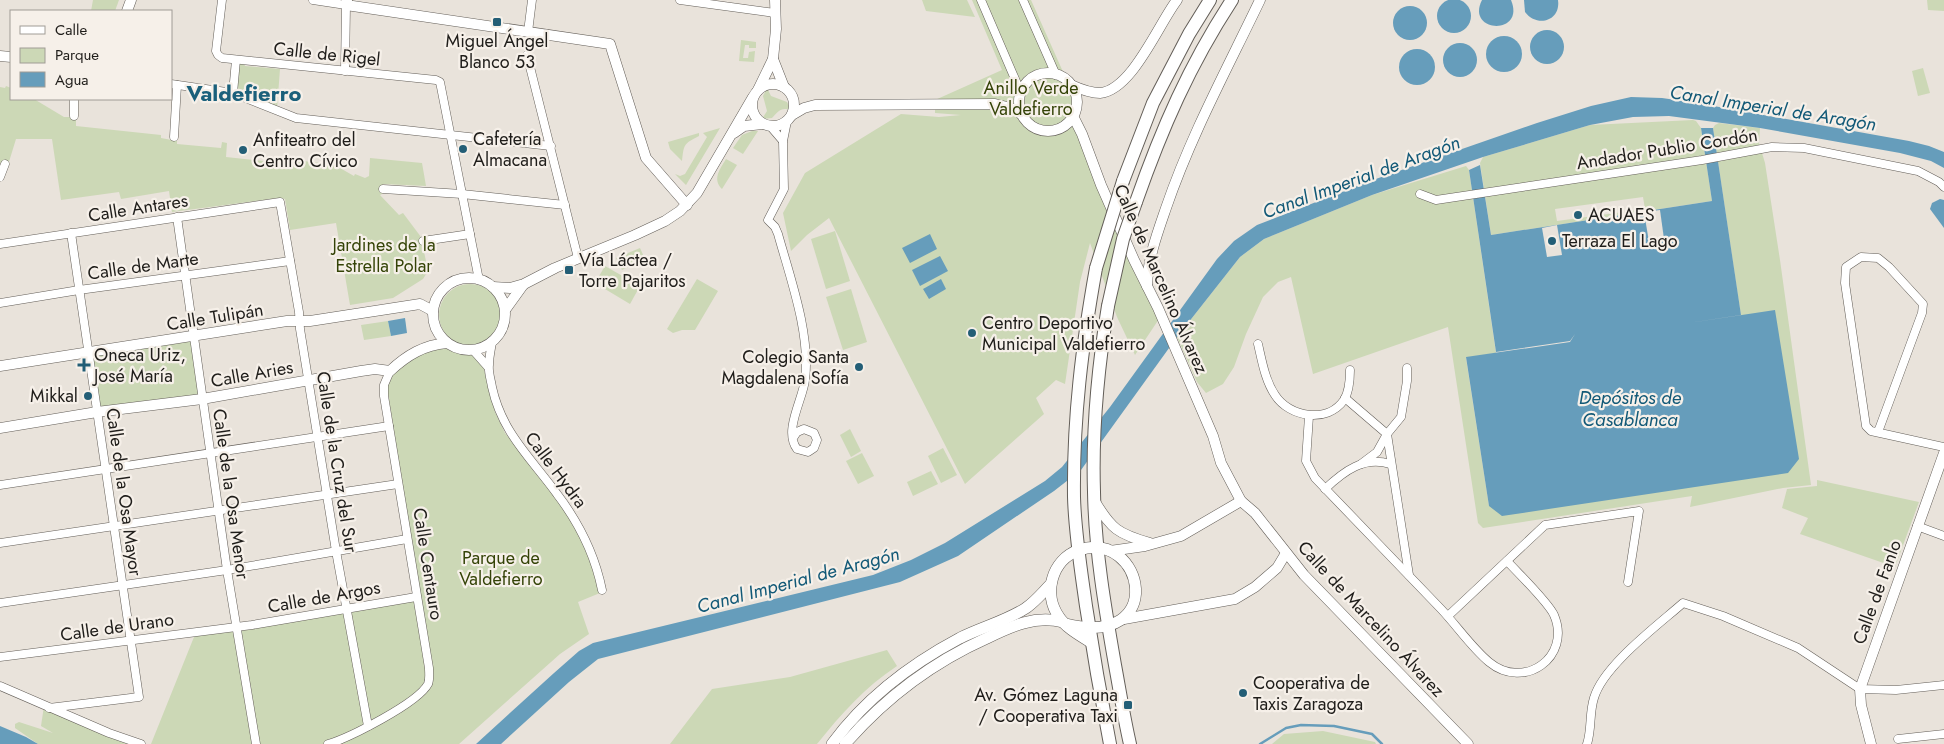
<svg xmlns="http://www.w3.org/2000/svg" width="1944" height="744" font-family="Jost,sans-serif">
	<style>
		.green { fill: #ccd8b6; fill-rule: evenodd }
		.water { fill: #669dbb }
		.pier { fill: #e9e3db }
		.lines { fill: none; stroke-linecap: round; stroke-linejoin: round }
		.stream { stroke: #669dbb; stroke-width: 2.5 }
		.minor-casing { stroke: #635e58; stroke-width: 9 }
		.tertiary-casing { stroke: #635e58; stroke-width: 11 }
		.secondary-casing { stroke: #635e58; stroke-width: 12 }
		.primary-casing { stroke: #635e58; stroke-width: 14 }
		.minor { stroke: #fff; stroke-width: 8 }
		.tertiary { stroke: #fff; stroke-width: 10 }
		.secondary { stroke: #fff; stroke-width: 11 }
		.primary { stroke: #fff; stroke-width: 12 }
		.primary-bridge-casing { stroke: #635e58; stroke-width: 14; stroke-linecap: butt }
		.primary-bridge { stroke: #fff; stroke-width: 12 }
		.poi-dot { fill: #235e76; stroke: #f6f0e9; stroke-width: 2 }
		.labels { text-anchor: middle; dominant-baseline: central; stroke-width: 4.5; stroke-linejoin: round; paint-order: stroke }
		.poi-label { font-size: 18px; fill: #1f1d1a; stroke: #f6f0e9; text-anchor: start }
		.street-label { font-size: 18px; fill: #1f1d1a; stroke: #f6f0e9 }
		.park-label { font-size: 18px; fill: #344307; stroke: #f6f0e9 }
		.water-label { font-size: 19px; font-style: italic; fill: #125977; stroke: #f6f0e9 }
		.district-label { font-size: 22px; font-weight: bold; fill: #1a607b; stroke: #f6f0e9 }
	</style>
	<rect width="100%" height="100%" fill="#e9e3db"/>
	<g class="green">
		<path d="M93 0H119L115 11H91Z"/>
		<path d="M922 0H967L975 17 926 11Z"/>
		<path d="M972 0H1031L1068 83C1076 94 1078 103 1073 116L1161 316 1135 355 1117 317 1090 243 1080 282 1065 384 1056 380 1036 398 1044 414 965 484 829 218 807 235 791 251 783 213 805 173 901 114 939 117 961 115 935 113V100L1002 70Z"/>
		<path d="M1927 0H1944V11L1928 10Z"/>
		<path d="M741 40 756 42V48H749V45H745L743 58H748L749 52 755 51 754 62 739 61Z"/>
		<path d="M244 63 245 66 280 69 277 109 239 92 237 89 239 64Z"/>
		<path d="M1923 68 1930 93 1918 96 1912 71Z"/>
		<path d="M6 86 11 88V99H34L64 117H76V126L161 135V138L177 141V144L221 148 222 142 227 143 226 157 283 163 284 156H287L309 162 333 164 354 176 355 174 365 178 369 176 370 158 422 163 426 186 383 184 382 194 380 195 399 215 403 213 421 237 428 271 423 279 393 298 350 305 336 223 290 230 285 199 279 198 172 212 169 191 121 199 119 192 61 200 52 139H16L8 165 0 163V87L5 88Z"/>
		<path d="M767 88 771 96 787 102 791 110C780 107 779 111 772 118L762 119 767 111 763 96Z"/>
		<path d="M1693 120 1696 121 1701 128 1712 201 1491 235 1480 163 1483 157 1590 125ZM1643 197 1645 209 1557 221 1555 209Z"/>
		<path d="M1719 123 1760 128 1759 143 1765 163 1780 260 1811 485 1783 488 1690 507 1692 496 1483 528 1478 523 1448 327 1313 374 1291 277 1278 282 1263 297 1246 334 1234 367 1223 384 1206 393 1197 382 1177 337 1240 257 1264 239 1372 195 1466 166 1469 170 1496 353 1466 358 1489 506 1775 311 1741 316 1713 128 1715 125Z"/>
		<path d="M720 128 686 185 675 174 680 176 685 174 707 137 703 133Z"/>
		<path d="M752 131H758L743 154 733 148 742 135Z"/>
		<path d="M699 133V136C683 144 684 145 682 161L670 149 668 142Z"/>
		<path d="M726 159 737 165 722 189C712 179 720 169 726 159Z"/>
		<path d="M835 231 850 281 826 289 811 239Z"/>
		<path d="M640 248 645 259 622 270 616 258Z"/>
		<path d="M605 266 640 286 630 304 595 283Z"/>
		<path d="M697 279 718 291 695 330H682L673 333 667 329Z"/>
		<circle cx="470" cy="315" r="31"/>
		<path d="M851 289 867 342 843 350 826 297Z"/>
		<path d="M388 321 391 336 364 340 361 325Z"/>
		<path d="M195 337 202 399 97 412 88 352Z"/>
		<path d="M444 346 454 352 475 356 482 362 495 412 505 433 556 498 570 519 584 544 600 593 578 602 589 634 560 654 459 744H151L196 632 420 599 387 387 394 372 428 348Z"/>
		<path d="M850 429 861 451 851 457 840 435Z"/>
		<path d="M943 448 957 475 941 483 928 456Z"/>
		<path d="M862 453 874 476 858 484 846 461Z"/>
		<path d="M931 471 938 484 913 496 907 482Z"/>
		<path d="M1817 480 1919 502 1895 567 1800 534 1808 518 1782 508 1787 489 1817 486Z"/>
		<path d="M887 650 897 666C865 687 841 714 817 744H670L712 689 790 677Z"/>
		<path d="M44 706 136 744H38L15 728V724L19 722 53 733 41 726Z"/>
		<path d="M1323 731 1375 742 1376 744H1272L1284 734Z"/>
	</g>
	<g class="water">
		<circle cx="1454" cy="16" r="17"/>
		<path d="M1482 0H1511C1526 36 1465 33 1482 0Z"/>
		<path d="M1524 0H1558C1561 21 1537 28 1525 12Z"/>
		<circle cx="1410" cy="23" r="17"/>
		<circle cx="1547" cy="47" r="17"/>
		<circle cx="1504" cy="54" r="18"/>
		<circle cx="1460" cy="60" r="17"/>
		<circle cx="1417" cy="67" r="18"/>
		<path d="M1631 97 1662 98 1697 103 1909 141 1929 146 1944 152V168L1931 161 1900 153 1760 128 1669 116 1633 117 1590 125 1483 157 1372 195 1264 239 1240 257 1177 337 1081 470 1054 491 958 556 900 582 598 659 569 682 501 744H476L554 673 579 651 593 643 873 575 911 560 945 543 1045 481 1062 467 1110 407 1217 259 1234 241 1257 225 1370 181 1537 123 1591 106Z"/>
		<path d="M1701 128H1713L1741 315 1682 324 1775 310 1799 459 1788 473 1502 516 1489 506 1466 357 1570 342 1575 334 1570 341 1496 352 1487 291 1527 285 1487 291 1469 170 1480 165 1491 235 1712 201Z"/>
		<path d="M1940 199 1944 200V228L1930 209 1932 203Z"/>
		<path d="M930 234 937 249 910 263 902 248Z"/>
		<path d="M940 256 948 271 920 286 912 270Z"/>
		<path d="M941 279 946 289 929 299 923 289Z"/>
		<path d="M405 318 407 333 391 336 388 321Z"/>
		<path d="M0 726 26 737 38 744H0Z"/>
	</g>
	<g class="pier">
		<path d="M1660 210 1664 239 1649 242 1644 212Z"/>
		<path d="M1557 225 1562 255 1547 257 1542 228Z"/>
	</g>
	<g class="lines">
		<path class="stream" d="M1260 744 1286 728 1301 725 1334 726 1372 734 1382 744"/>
		<defs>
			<g id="minor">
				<path d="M222 0 216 51 218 55 222 58 436 80 440 82 479 280"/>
				<path d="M313 0 346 5 345 71"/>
				<path d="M680 0 775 13"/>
				<path d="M981 0 1021 93"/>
				<path d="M1023 0 1056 75"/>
				<path d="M528 32 532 0"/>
				<path d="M527 55 578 258"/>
				<path d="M171 84 233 93 296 118 551 146"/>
				<path d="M233 93 236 60"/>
				<path d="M74 116V99"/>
				<path d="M787 121 783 141 784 189 768 220 775 227 778 234C790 277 811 335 805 380 803 399 783 431 797 449L808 452 814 448 817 440 814 433 804 429 797 432 793 438"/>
				<path d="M771 127 783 141"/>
				<path d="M174 137 177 85"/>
				<path d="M0 177 5 164"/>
				<path d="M383 189 462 194 565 205"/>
				<path d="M1420 194 1436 200 1702 160 1772 147 1804 148 1918 171 1939 182 1944 187"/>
				<path d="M177 217 227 570 256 744"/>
				<path d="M423 241 470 234"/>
				<path d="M0 244 280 202 299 312 300 329 336 551 368 726"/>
				<path d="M0 303 79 290 290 261"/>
				<path d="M492 342C491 349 489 357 489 365 488 372 491 380 492 387 502 433 531 458 557 494 579 523 595 555 602 590"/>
				<path d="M1258 344C1262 361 1265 380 1275 395 1289 417 1327 424 1344 400 1349 392 1350 379 1350 370"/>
				<path d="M473 350 488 367"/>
				<path d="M1345 398 1387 434 1409 575"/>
				<path d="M1309 416 1306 461 1315 478C1357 522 1399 565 1441 609 1457 626 1472 648 1489 662 1524 691 1572 657 1554 615 1548 602 1518 573 1507 561"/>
				<path d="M1878 432 1922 313 1923 304 1889 267 1878 258 1861 257 1846 267 1845 283 1866 426 1871 431 1944 447"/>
				<path d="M1361 464 1377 452 1387 434 1401 417 1407 381V368"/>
				<path d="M0 485 389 426"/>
				<path d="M1325 489C1344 471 1364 456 1390 464"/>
				<path d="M1917 526 1944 536"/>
				<path d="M0 543 398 484"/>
				<path d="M0 603 227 570 407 539"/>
				<path d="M1448 616 1545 525 1639 511 1628 582"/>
				<path d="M0 657 252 625 416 597"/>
				<path d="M0 686 109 733 141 744"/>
				<path d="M49 708 139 697 71 233"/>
				<path d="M1898 739 1944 734"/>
				<path d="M328 744C349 738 418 703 428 684 430 679 429 673 429 668L384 396V385L390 371"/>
				<path d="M1587 744C1592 729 1589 713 1594 698 1603 666 1658 625 1683 603L1723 616 1798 648 1860 689 1896 690 1944 685"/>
			</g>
			<g id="tertiary">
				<path d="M347 0 346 5 610 44 646 158 687 205"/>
				<path d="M127 11 131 0"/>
				<path d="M0 56 11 57"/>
				<path d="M773 59 784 87"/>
				<circle cx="1048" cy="102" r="29"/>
				<circle cx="773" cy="105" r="21"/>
				<path d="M1071 85C1080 89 1090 93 1100 93 1132 90 1158 25 1177 0"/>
				<path d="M758 90 773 59 776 29 775 0"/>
				<path d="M792 115 804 108 815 105 995 104 1011 108 1021 114"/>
				<path d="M1073 116 1082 134 1101 185 1134 260 1158 308 1213 436 1221 463 1241 501 1255 513 1304 575 1468 744"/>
				<path d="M734 133 744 126 762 124"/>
				<circle cx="469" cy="314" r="36"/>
				<path d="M1147 286C1148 258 1157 234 1166 208 1191 135 1227 69 1260 0"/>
				<path d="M493 287 510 288 524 284 555 268 635 235 665 221 680 211 697 193 753 97"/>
				<path d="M505 310 523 285"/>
				<path d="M0 366 287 321H310L420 304 433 311"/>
				<path d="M0 428 97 412 202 399 361 371 375 369 390 371C407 355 424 345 447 343"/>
				<path d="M1094 500C1111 529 1118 534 1150 543"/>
				<path d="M1110 551 1145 546 1181 536 1241 501"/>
				<path d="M1124 619 1235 599 1255 587 1277 568 1286 553"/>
				<path d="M1871 744 1861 705 1860 689 1944 453"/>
			</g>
			<g id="secondary">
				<path d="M1066 624C1169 649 1144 529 1079 550 1051 560 1043 594 1059 617 1066 628 1081 636 1092 643"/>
				<path d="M832 744C865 699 911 664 960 638 982 627 1006 621 1026 608 1036 601 1043 592 1051 584"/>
				<path d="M845 744C885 698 931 663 987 638 1012 626 1035 615 1063 622"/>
			</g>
			<g id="primary">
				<path d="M1123 181 1153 103 1189 34 1210 0"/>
				<path d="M1136 202C1162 128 1189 66 1232 0"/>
				<path d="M1096 268C1082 346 1073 418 1074 497 1075 534 1081 570 1086 606 1093 652 1101 698 1110 744"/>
				<path d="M1108 306C1098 367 1092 430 1094 492 1095 550 1105 608 1115 665 1120 692 1124 718 1130 744"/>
			</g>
		</defs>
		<use href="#minor" class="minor-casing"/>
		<use href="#tertiary" class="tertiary-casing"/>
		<use href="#secondary" class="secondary-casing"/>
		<use href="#primary" class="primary-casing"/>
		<use href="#minor" class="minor"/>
		<use href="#tertiary" class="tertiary"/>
		<use href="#secondary" class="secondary"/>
		<use href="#primary" class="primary"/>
		<defs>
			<g id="primary-bridge">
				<path d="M1096 268 1123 181"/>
				<path d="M1108 306 1123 239 1136 202"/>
			</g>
		</defs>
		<use href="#primary-bridge" class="primary-bridge-casing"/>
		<use href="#primary-bridge" class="primary-bridge"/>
	</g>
	<g class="poi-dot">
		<rect x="492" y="17" width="10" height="10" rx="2.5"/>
		<circle cx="463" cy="149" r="5"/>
		<circle cx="243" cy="150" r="5"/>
		<circle cx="1578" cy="215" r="5"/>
		<circle cx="1552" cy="241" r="5"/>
		<rect x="564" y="265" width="10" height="10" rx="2.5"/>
		<circle cx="972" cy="333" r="5"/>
		<path d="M81.5 357.5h5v5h5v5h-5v5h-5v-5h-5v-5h5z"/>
		<circle cx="859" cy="367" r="5"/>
		<circle cx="88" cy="396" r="5"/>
		<circle cx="1243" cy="693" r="5"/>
		<rect x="1123" y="700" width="10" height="10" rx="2.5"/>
	</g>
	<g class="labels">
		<g class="poi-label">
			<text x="497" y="41" text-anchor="middle">Miguel Ángel<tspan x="497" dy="21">Blanco 53</tspan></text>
			<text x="473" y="139">Cafetería<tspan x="473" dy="21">Almacana</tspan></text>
			<text x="253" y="140">Anfiteatro del<tspan x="253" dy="21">Centro Cívico</tspan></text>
			<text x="1588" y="215">ACUAES</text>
			<text x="1562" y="241">Terraza El Lago</text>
			<text x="579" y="260">Vía Láctea /<tspan x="579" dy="21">Torre Pajaritos</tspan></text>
			<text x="982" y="323">Centro Deportivo<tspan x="982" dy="21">Municipal Valdefierro</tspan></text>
			<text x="94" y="355">Oneca Uriz,<tspan x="94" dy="21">José María</tspan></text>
			<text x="849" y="357" text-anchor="end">Colegio Santa<tspan x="849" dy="21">Magdalena Sofía</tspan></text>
			<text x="78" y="396" text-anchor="end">Mikkal</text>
			<text x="1253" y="683">Cooperativa de<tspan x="1253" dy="21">Taxis Zaragoza</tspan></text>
			<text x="1118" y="695" text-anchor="end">Av. Gómez Laguna<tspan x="1118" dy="21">/ Cooperativa Taxi</tspan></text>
		</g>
		<g class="street-label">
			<text transform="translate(327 54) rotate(6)">Calle de Rigel</text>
			<text transform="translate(1667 149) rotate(-9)">Andador Publio Cordón</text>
			<text transform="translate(138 208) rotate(-9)">Calle Antares</text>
			<text transform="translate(143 266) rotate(-8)">Calle de Marte</text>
			<text transform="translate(1161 279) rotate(66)">Calle de Marcelino Álvarez</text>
			<text transform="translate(215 317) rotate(-9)">Calle Tulipán</text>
			<text transform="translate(252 374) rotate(-10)">Calle Aries</text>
			<text transform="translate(337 462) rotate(81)">Calle de la Cruz del Sur</text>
			<text transform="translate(556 470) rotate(53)">Calle Hydra</text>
			<text transform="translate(124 492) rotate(82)">Calle de la Osa Mayor</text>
			<text transform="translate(231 494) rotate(82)">Calle de la Osa Menor</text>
			<text transform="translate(428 564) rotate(81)">Calle Centauro</text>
			<text transform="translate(1877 592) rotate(-70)">Calle de Fanlo</text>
			<text transform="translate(324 597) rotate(-10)">Calle de Argos</text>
			<text transform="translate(1371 619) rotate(47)">Calle de Marcelino Álvarez</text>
			<text transform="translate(117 627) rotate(-8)">Calle de Urano</text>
		</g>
		<g class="park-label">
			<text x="1031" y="88">Anillo Verde<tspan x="1031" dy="21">Valdefierro</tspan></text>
			<text x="384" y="245">Jardines de la<tspan x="384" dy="21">Estrella Polar</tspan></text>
			<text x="501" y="558">Parque de<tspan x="501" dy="21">Valdefierro</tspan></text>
		</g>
		<g class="water-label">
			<text transform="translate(1773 108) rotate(9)">Canal Imperial de Aragón</text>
			<text transform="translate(1361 177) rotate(-20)">Canal Imperial de Aragón</text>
			<text x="1630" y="397">Depósitos de<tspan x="1630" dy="22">Casablanca</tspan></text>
			<text transform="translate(798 580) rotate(-15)">Canal Imperial de Aragón</text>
		</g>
		<g class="district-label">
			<text x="244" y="93">Valdefierro</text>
		</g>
	</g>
	<rect x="10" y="10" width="162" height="90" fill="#f6f0e9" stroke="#a09c96"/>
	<rect x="20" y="26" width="25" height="8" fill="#ffffff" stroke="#a09c96"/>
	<text x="55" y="35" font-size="15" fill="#1f1d1a">Calle</text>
	<rect x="20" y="48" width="25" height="15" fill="#ccd8b6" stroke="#a09c96"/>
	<text x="55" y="60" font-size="15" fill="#1f1d1a">Parque</text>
	<rect x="20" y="72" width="25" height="15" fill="#669dbb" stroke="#a09c96"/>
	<text x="55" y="85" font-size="15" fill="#1f1d1a">Agua</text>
</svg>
